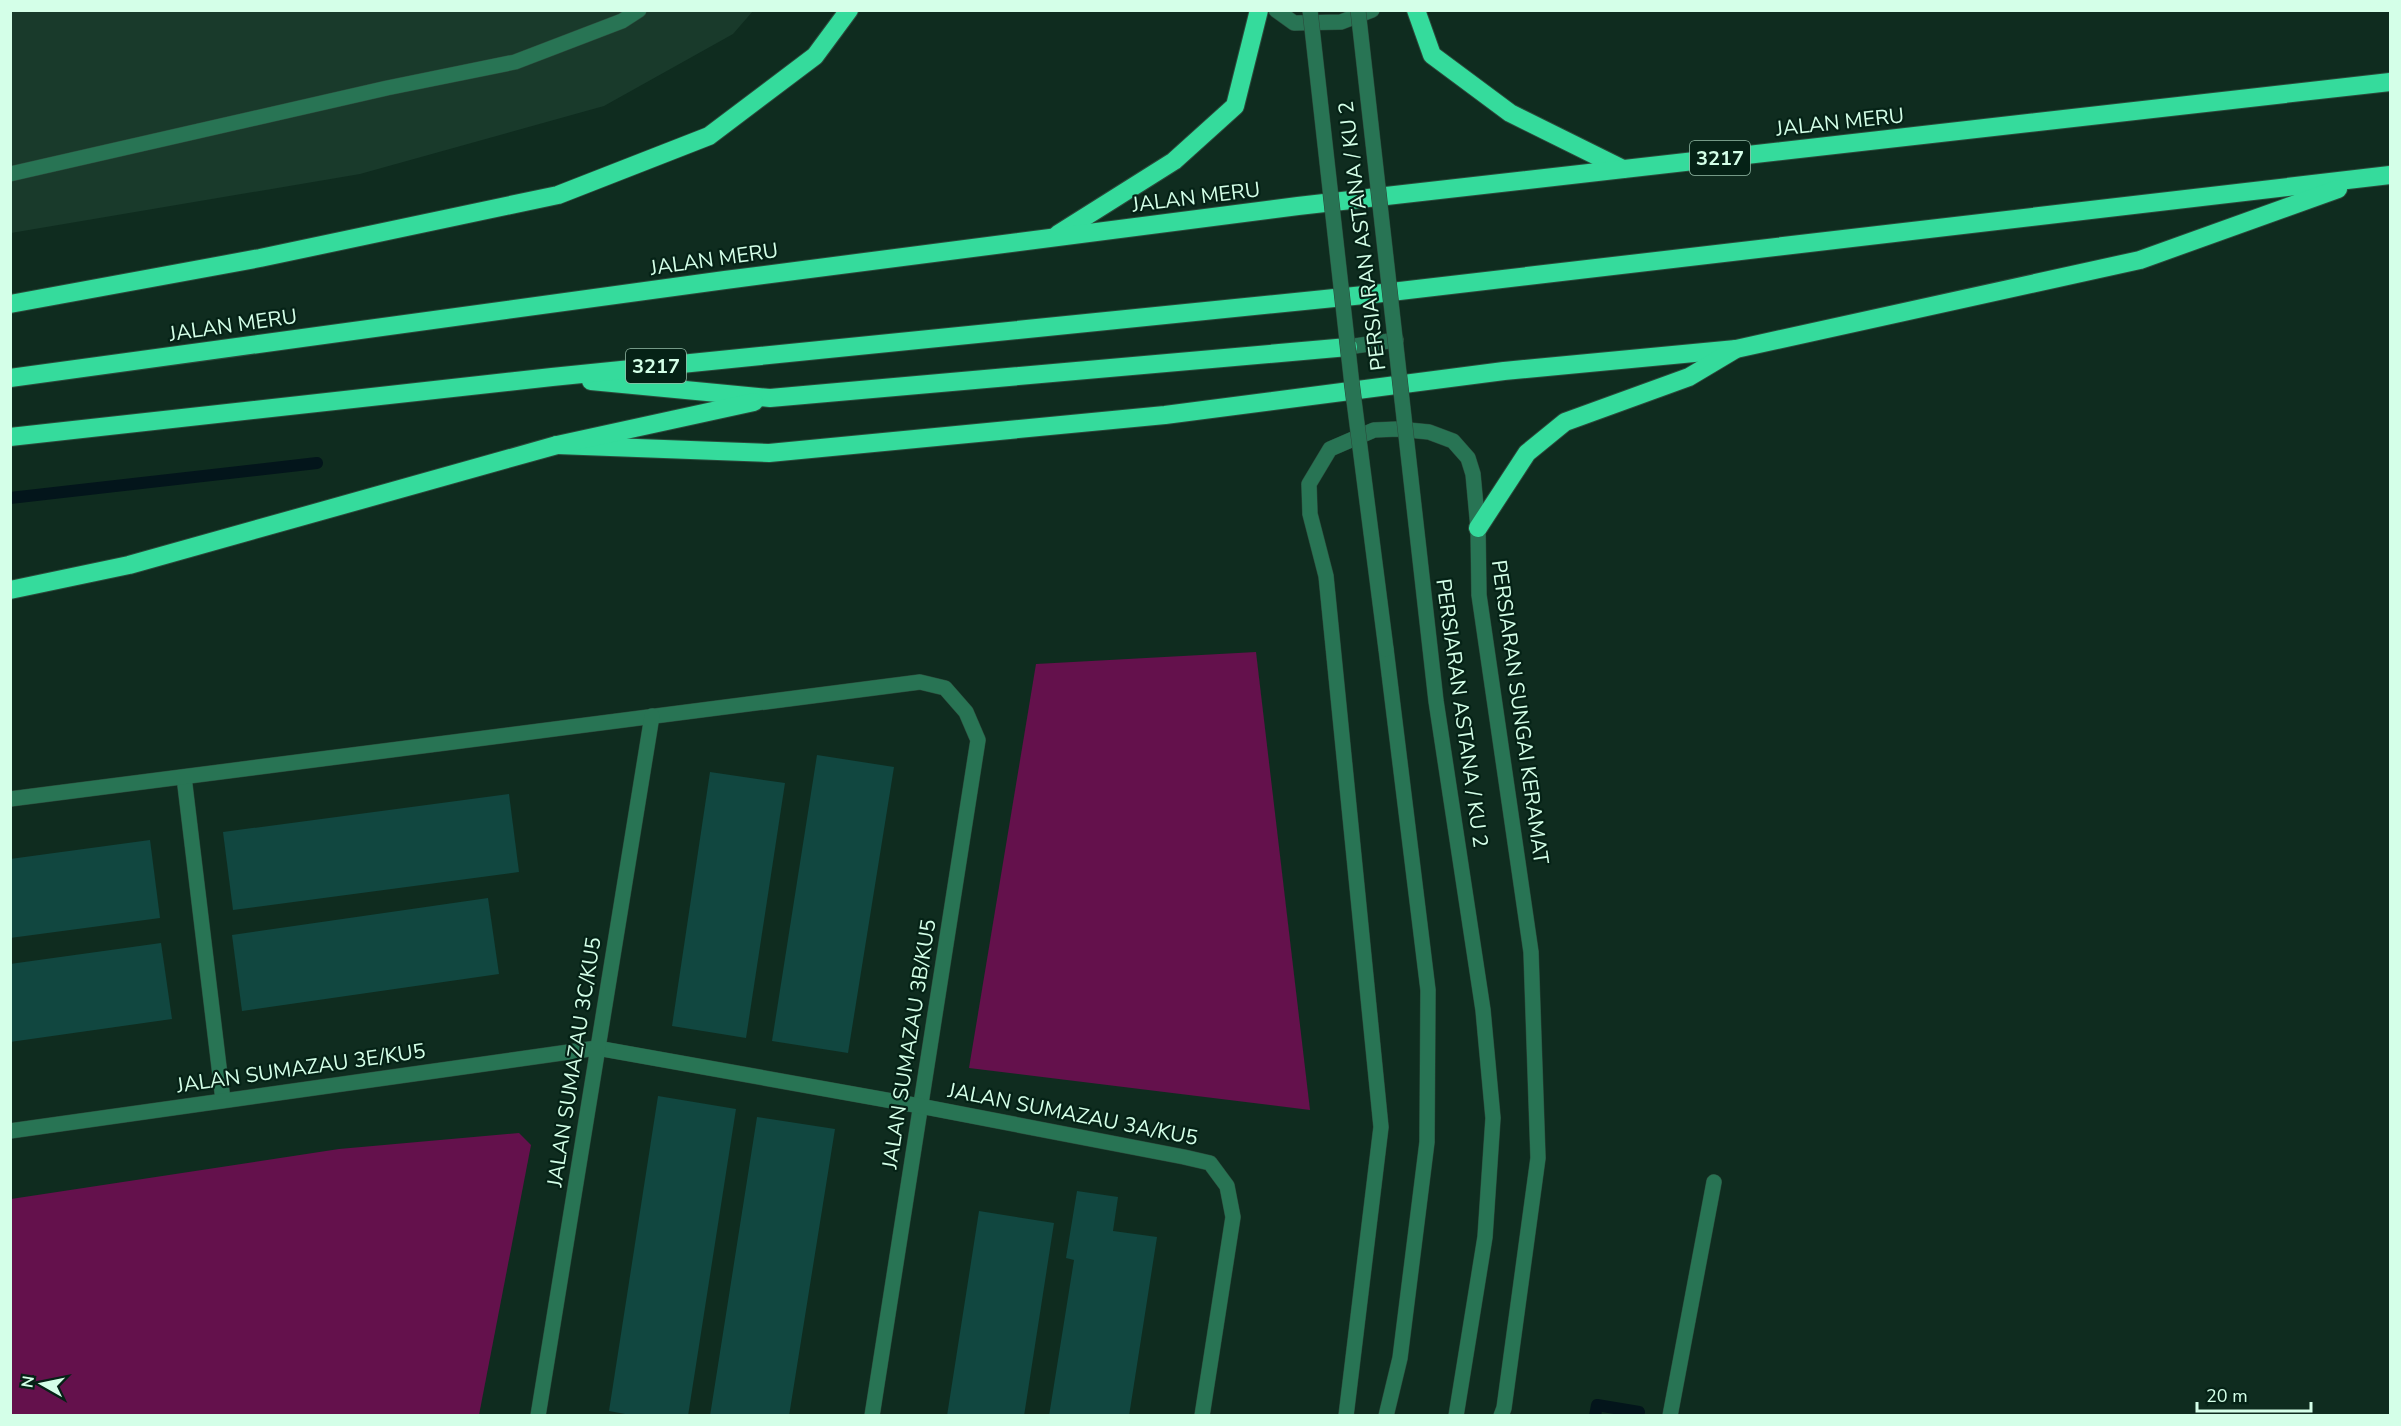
<svg xmlns="http://www.w3.org/2000/svg" width="2401" height="1426" font-family="'Nunito Sans',sans-serif">
	<style>
		.built { fill: #193a2b }
		.green { fill: #64114c }
		.lines { fill: none; stroke-linecap: round; stroke-linejoin: round }
		.stream { stroke: #03151b; stroke-width: 12 }
		.building { fill: #114740 }
		.minor-casing { stroke: #2b4a3b; stroke-width: 16 }
		.highway-casing { stroke: #2b4a3b; stroke-width: 20 }
		.minor { stroke: #287454; stroke-width: 15 }
		.highway { stroke: #35db9c; stroke-width: 18 }
		.minor-bridge-casing { stroke: #2b4a3b; stroke-width: 16; stroke-linecap: butt }
		.minor-bridge { stroke: #287454; stroke-width: 15 }
		.labels { text-anchor: middle; dominant-baseline: central; stroke-width: 4.5; stroke-linejoin: round; paint-order: stroke }
		.shield { fill: #052216; stroke: #96bda9; stroke-width: 1.5 }
		.shield-label { font-size: 20px; font-weight: bold; fill: #d4ffe8 }
		.street-label { font-size: 21px; fill: #d4ffe8; stroke: #052216 }
	</style>
	<rect width="100%" height="100%" fill="#0f2c1f"/>
	<path class="built" d="M11 11H753L733 34 604 106 360 174 11 233Z"/>
	<g class="green">
		<path d="M1256 652 1310 1110 969 1068 1036 664Z"/>
		<path d="M519 1133 531 1145 479 1415H11V1199L339 1149Z"/>
	</g>
	<g class="lines">
		<g class="stream">
			<path d="M10 498 317 463"/>
			<path d="M1595 1416 1597 1405 1639 1412"/>
		</g>
	</g>
	<g class="building">
		<path d="M817 755 894 767 848 1053 772 1041Z"/>
		<path d="M710 772 785 783 746 1038 672 1026Z"/>
		<path d="M509 794 519 872 233 910 223 832Z"/>
		<path d="M150 840 160 918 10 938V859Z"/>
		<path d="M488 898 499 974 242 1011 232 935Z"/>
		<path d="M161 943 172 1019 10 1042V964Z"/>
		<path d="M658 1096 736 1109 688 1416H636L609 1411Z"/>
		<path d="M757 1117 835 1129 797 1366 789 1416H710Z"/>
		<path d="M1077 1191 1118 1197 1113 1231 1157 1237 1129 1416H1049L1074 1260 1066 1258Z"/>
		<path d="M979 1211 1054 1223 1024 1416H947Z"/>
	</g>
	<g class="lines">
		<defs>
			<g id="minor">
				<path d="M1276 10 1294 23 1341 22 1372 10"/>
				<path d="M10 174 387 88 515 62 622 21 639 10"/>
				<path d="M1348 347 1396 340"/>
				<path d="M1386 649 1428 990 1427 1142 1400 1358 1386 1416"/>
				<path d="M184 777 223 1100"/>
				<path d="M10 799 920 682 945 688 966 712 978 740 872 1416"/>
				<path d="M10 1131 597 1048 920 1106 1184 1157 1210 1163 1227 1186 1233 1217 1202 1416"/>
				<path d="M538 1416 652 716"/>
				<path d="M1346 1416 1381 1127 1326 576 1310 514 1309 484 1330 449 1374 430 1398 429 1429 432 1453 441 1468 458 1473 474 1478 528 1479 595 1531 952 1538 1158 1504 1408 1501 1416"/>
				<path d="M1670 1416 1714 1182"/>
			</g>
			<g id="highway">
				<path d="M1416 10 1432 55 1510 113 1623 169"/>
				<path d="M1058 234 1174 161 1235 106 1259 10"/>
				<path d="M10 304 260 258 558 195 709 136 815 56 849 10"/>
				<path d="M10 378 725 280 1298 206 2390 82"/>
				<path d="M591 381 770 398 1348 347"/>
				<path d="M10 437 552 377 1374 294 2390 175"/>
				<path d="M557 445 769 453 1165 415 1504 371 1736 349"/>
				<path d="M1478 528 1527 453 1565 422 1689 377 1736 349 2140 260 2338 189"/>
				<path d="M10 590 129 565 557 445 754 402"/>
			</g>
		</defs>
		<use href="#minor" class="minor-casing"/>
		<use href="#highway" class="highway-casing"/>
		<use href="#minor" class="minor"/>
		<use href="#highway" class="highway"/>
		<defs>
			<g id="minor-bridge">
				<path d="M1310 10 1352 385 1386 649"/>
				<path d="M1358 10 1436 701 1483 1010 1493 1118 1485 1237 1456 1416"/>
			</g>
		</defs>
		<use href="#minor-bridge" class="minor-bridge-casing"/>
		<use href="#minor-bridge" class="minor-bridge"/>
	</g>
	<g class="labels">
		<g class="shield">
			<rect x="1690" y="141" width="60" height="34" rx="4.5"/>
			<rect x="626" y="349" width="60" height="34" rx="4.5"/>
		</g>
		<g class="shield-label">
			<text x="1720" y="158">3217</text>
			<text x="656" y="366">3217</text>
		</g>
		<g class="street-label">
			<text transform="translate(1840 122) rotate(-6)">JALAN MERU</text>
			<text transform="translate(1196 197) rotate(-7)">JALAN MERU</text>
			<text transform="translate(1362 236) rotate(-97)">PERSIARAN ASTANA / KU 2</text>
			<text transform="translate(714 259) rotate(-8)">JALAN MERU</text>
			<text transform="translate(233 325) rotate(-8)">JALAN MERU</text>
			<text transform="translate(1520 712) rotate(82)">PERSIARAN SUNGAI KERAMAT</text>
			<text transform="translate(1462 713) rotate(82)">PERSIARAN ASTANA / KU 2</text>
			<text transform="translate(909 1044) rotate(-81)">JALAN SUMAZAU 3B/KU5</text>
			<text transform="translate(574 1062) rotate(-81)">JALAN SUMAZAU 3C/KU5</text>
			<text transform="translate(301 1068) rotate(-8)">JALAN SUMAZAU 3E/KU5</text>
			<text transform="translate(1073 1114) rotate(11)">JALAN SUMAZAU 3A/KU5</text>
		</g>
	</g>
	<rect width="2401" height="1426" fill="none" stroke="#d4ffe8" stroke-width="24"/>
	<g transform="translate(42 1384) rotate(279)" stroke="#052216" stroke-width="4.5" paint-order="stroke">
	<path d="M0-4.5L10 22L0 15L-10 22Z" fill="#d4ffe8"/>
	<text y="-9" font-size="16" font-weight="bold" text-anchor="middle" fill="#d4ffe8">N</text>
	</g>
	<path d="M2197 1402v9h114v-9" fill="none" stroke="#d4ffe8" stroke-width="3"/>
	<text x="2206" y="1402" font-size="18" fill="#d4ffe8" stroke="#052216" stroke-width="4.5" paint-order="stroke">20 m</text>
</svg>
